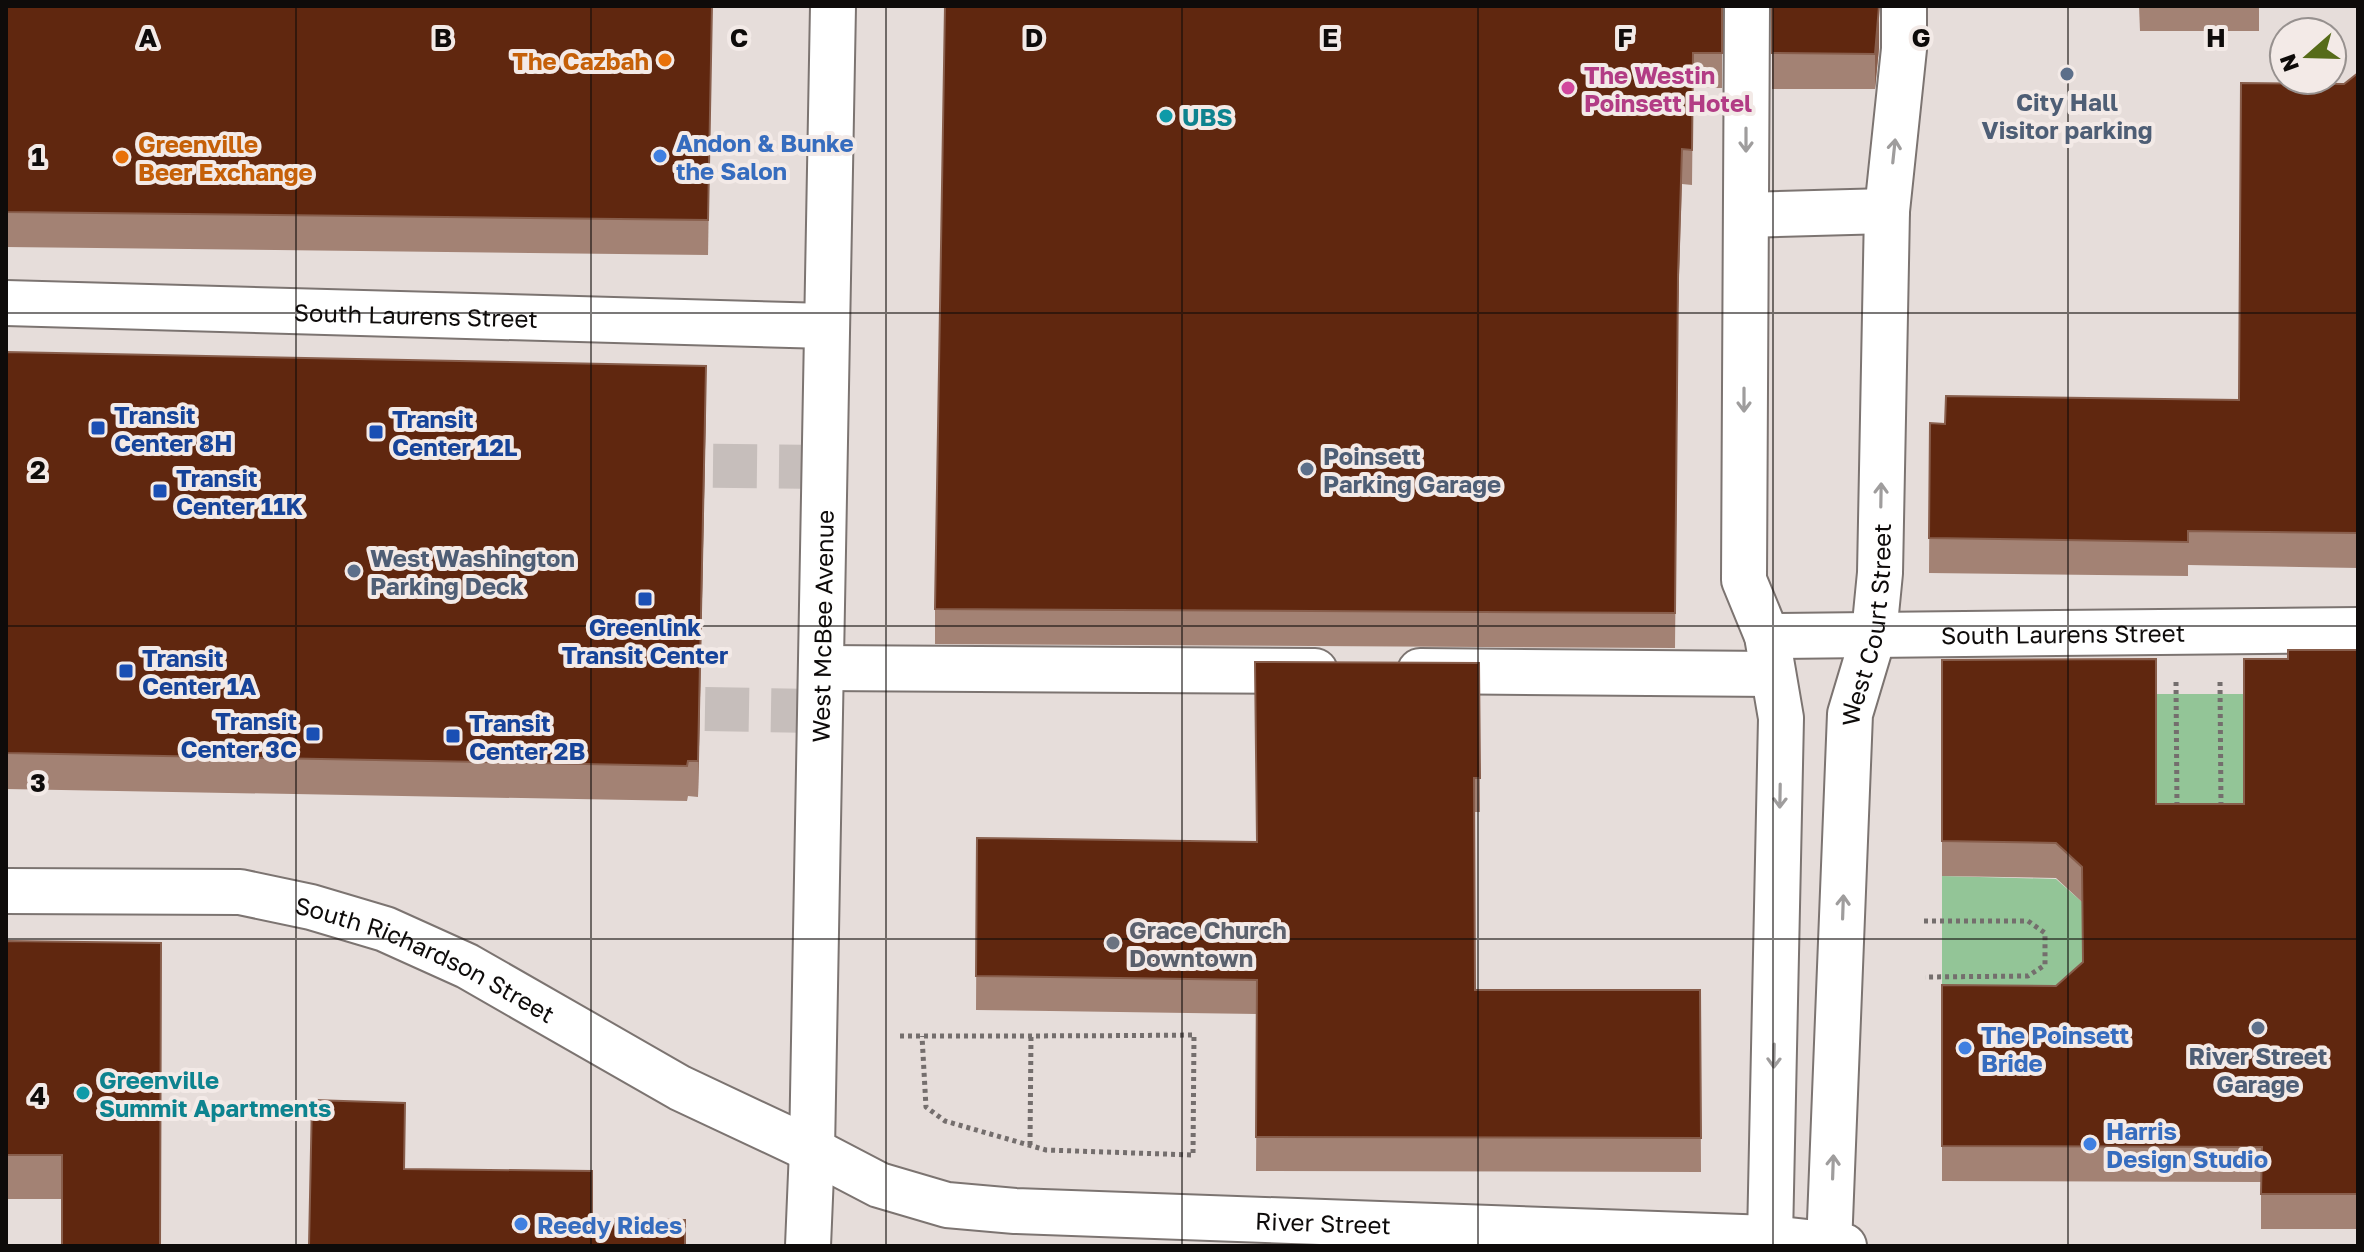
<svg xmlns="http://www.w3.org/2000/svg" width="2364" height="1252" font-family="'Golos Text',sans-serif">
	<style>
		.green { fill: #93c597 }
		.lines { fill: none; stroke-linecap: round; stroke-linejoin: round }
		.minor-tunnel { stroke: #c6bebb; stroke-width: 44; stroke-dasharray: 44 22; stroke-linecap: butt }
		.minor-casing { stroke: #7c7471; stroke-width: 48 }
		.path { stroke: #746e6d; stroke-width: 5; stroke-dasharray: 4 4; stroke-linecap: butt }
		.minor { stroke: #fff; stroke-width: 44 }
		.wall { fill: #a38274 }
		.shaded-wall { fill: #885e4c }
		.building { fill: #60270f; stroke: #885e4c; stroke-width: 2 }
		.oneway { stroke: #9f9d9d }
		.grid { fill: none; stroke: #0e0b0a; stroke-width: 2; stroke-opacity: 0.55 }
		.food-dot { fill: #e8710a; stroke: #f3eae7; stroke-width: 3 }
		.service-dot { fill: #5c6f8a; stroke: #f3eae7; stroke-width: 3 }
		.hotel-dot { fill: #d1479c; stroke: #f3eae7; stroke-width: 3 }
		.culture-dot { fill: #0f9aa8; stroke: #f3eae7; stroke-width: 3 }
		.shop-dot { fill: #3f7fe0; stroke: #f3eae7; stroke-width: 3 }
		.transit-dot { fill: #1a4fb4; stroke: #f3eae7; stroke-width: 3 }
		.worship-dot { fill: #6b7280; stroke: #f3eae7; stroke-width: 3 }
		.labels { text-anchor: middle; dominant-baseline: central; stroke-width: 8; stroke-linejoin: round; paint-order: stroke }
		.food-label { font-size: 24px; font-weight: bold; fill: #c56008; stroke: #f3eae7; text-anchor: end }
		.hotel-label { font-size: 24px; font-weight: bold; fill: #b23c85; stroke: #f3eae7; text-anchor: start }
		.service-label { font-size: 24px; font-weight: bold; fill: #4e5e75; stroke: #f3eae7 }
		.culture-label { font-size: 24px; font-weight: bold; fill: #0d838f; stroke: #f3eae7; text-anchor: start }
		.shop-label { font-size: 24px; font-weight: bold; fill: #366cbe; stroke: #f3eae7; text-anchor: start }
		.street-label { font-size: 24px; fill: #0e0b0a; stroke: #f3eae7 }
		.transit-label { font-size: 24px; font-weight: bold; fill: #164399; stroke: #f3eae7; text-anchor: start }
		.worship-label { font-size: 24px; font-weight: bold; fill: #5b616d; stroke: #f3eae7; text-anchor: start }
		.grid-label { font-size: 26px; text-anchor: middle; font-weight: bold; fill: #0e0b0a; stroke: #f3eae7; stroke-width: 8; stroke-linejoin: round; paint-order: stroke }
	</style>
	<rect width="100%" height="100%" fill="#e6ddda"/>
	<g class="green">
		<rect x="2156" y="694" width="88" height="145"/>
		<path d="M1942 876 2056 879 2082 902 2083 997 1942 1020Z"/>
	</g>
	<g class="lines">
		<g class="minor-tunnel">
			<path d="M647 465 824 467"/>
			<path d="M639 708 820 711"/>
		</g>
		<defs>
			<g id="minor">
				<path d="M1747 6 1744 580 1767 636 1781 718 1770 1238"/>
				<path d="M1746 215 1887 211"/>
				<path id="s1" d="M6 303 827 326"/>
				<path id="s2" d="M1767 636 2358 630"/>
				<path d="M821 668 1315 671"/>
				<path d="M1420 671 1773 674"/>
				<path id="s3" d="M6 891 240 892 311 907 385 929 467 966 680 1088 812 1150 879 1185 947 1205 1015 1211 1770 1238 1844 1246"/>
				<path id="s4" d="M808 1246 812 1150 833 6"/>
				<path id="s5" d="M1829 1246 1850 714 1874 634 1880 573 1887 211 1904 49V6"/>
			</g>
		</defs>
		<use href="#minor" class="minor-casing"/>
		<g class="path">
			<path d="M2176 682 2177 809"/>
			<path d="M2220 682 2221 807"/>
			<path d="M1924 921H2028L2045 933V965L2028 976 1925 977"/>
			<path d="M900 1036C998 1036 1096 1036 1194 1035L1193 1155 1046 1150 945 1121 926 1107 922 1036"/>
			<path d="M1030 1145 1031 1036"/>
		</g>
		<use href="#minor" class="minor"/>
	</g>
	<g class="wall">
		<path d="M6 6H712L708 255 6 247Z"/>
		<path d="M1722 6V88H1693L1692 185 1682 184 1678 310 1675 648 935 644V609Z"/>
		<path d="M1772 6 1879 48 1875 89H1772Z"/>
		<path d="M2139 6H2259V31H2140Z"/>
		<path d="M2358 73V568L2188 565V576L1929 573 1930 423 1945 424 2239 400 2344 84Z"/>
		<path d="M6 352 706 401 698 797 688 796 687 801 6 789Z"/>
		<path d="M2358 650V1229H2261V1182L1942 1181V985L2056 986 2083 963 2082 902 2056 878 1942 876V660L2156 804H2244L2288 659Z"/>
		<path d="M1479 663 1480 812H1474L1475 990H1700L1701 1172 1256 1171 1257 1014 976 1010 977 838 1257 842Z"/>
		<path d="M6 941 161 943 62 1199H6Z"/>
	</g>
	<g class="shaded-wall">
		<path d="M1879 13V48L1875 89V54Z"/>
		<path d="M1682 149 1678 310 1675 648 1678 275Z"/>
		<path d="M706 366V401L698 797V761Z"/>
	</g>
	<g class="building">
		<path d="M6 6H712L708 220 6 212Z"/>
		<path d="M945 6H1722V53H1693L1692 150 1682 149 1678 275 1675 613 935 609Z"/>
		<path d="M1772 6H1879L1875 54 1772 53Z"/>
		<path d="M2358 73V533L2188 531V542L1929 538 1930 423 1945 424 1946 396 2239 400 2241 83 2344 84Z"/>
		<path d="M6 352 706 366 698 761H688L687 766 6 753Z"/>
		<path d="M2288 650H2358V1194H2261L2262 1147 1942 1146V985L2056 986 2083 962 2082 867 2056 843 1942 841V660L2156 659V804H2244V659H2288Z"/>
		<path d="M1255 662 1479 663 1480 778H1474L1475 990H1700L1701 1138 1256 1137 1257 980 976 976 977 838 1257 842Z"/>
		<path d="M6 941 161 943 160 1246H62V1155H6Z"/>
		<path d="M312 1100 405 1103 404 1169 592 1171V1219L685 1220V1246H309Z"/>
	</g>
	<defs><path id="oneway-shaft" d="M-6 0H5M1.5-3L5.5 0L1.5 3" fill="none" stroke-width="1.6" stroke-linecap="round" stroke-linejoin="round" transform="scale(2)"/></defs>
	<g class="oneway">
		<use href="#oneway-shaft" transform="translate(1746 140) rotate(90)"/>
		<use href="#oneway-shaft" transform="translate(1894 151) rotate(-84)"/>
		<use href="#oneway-shaft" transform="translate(1744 400) rotate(90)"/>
		<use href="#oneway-shaft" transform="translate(1881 495) rotate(-89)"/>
		<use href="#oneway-shaft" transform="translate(1780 796) rotate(91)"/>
		<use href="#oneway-shaft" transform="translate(1843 907) rotate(-88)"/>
		<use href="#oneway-shaft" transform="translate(1774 1056) rotate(91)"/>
		<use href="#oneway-shaft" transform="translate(1833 1167) rotate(-88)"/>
	</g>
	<path class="grid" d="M296 6V1246M591 6V1246M886 6V1246M1182 6V1246M1478 6V1246M1773 6V1246M2068 6V1246M6 313H2358M6 626H2358M6 939H2358"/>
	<g class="food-dot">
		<circle cx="665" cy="60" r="8"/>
		<circle cx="122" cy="157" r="8"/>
	</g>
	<g class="service-dot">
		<circle cx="2067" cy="74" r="8"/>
		<circle cx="1307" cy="469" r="8"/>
		<circle cx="354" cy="571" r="8"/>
		<circle cx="2258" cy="1028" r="8"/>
	</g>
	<circle class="hotel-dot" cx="1568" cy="88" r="8"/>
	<g class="culture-dot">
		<circle cx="1166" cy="116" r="8"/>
		<circle cx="83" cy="1093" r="8"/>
	</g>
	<g class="shop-dot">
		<circle cx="660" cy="156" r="8"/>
		<circle cx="1965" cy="1048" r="8"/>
		<circle cx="2090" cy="1144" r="8"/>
		<circle cx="521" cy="1224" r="8"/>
	</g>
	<g class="transit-dot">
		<rect x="90" y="420" width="16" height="16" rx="4"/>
		<rect x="368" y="424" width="16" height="16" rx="4"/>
		<rect x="152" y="483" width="16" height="16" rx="4"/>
		<rect x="637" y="591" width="16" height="16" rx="4"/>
		<rect x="118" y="663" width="16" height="16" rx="4"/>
		<rect x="305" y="726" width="16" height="16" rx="4"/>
		<rect x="445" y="728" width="16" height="16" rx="4"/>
	</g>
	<circle class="worship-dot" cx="1113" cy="943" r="8"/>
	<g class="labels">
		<g class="food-label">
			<text x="649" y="60">The Cazbah</text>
			<text x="138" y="143" text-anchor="start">Greenville<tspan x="138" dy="28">Beer Exchange</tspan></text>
		</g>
		<g class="hotel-label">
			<text x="1584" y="74">The Westin<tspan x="1584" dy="28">Poinsett Hotel</tspan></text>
		</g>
		<g class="service-label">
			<text x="2067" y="101">City Hall<tspan x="2067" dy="28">Visitor parking</tspan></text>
			<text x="1323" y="455" text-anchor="start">Poinsett<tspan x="1323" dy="28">Parking Garage</tspan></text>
			<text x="370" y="557" text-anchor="start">West Washington<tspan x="370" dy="28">Parking Deck</tspan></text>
			<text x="2258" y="1055">River Street<tspan x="2258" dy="28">Garage</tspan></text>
		</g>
		<g class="culture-label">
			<text x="1182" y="116">UBS</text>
			<text x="99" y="1079">Greenville<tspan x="99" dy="28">Summit Apartments</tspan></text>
		</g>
		<g class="shop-label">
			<text x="676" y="142">Andon &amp; Bunke<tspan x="676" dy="28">the Salon</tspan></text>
			<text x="1981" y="1034">The Poinsett<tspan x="1981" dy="28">Bride</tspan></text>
			<text x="2106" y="1130">Harris<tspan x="2106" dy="28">Design Studio</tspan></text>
			<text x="537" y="1224">Reedy Rides</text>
		</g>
		<g class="street-label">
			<text stroke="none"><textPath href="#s1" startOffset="410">South Laurens Street</textPath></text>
			<text stroke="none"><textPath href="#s5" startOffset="624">West Court Street</textPath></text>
			<text stroke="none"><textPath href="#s4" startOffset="620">West McBee Avenue</textPath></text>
			<text stroke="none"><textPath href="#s2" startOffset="296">South Laurens Street</textPath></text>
			<text stroke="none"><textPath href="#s3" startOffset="432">South Richardson Street</textPath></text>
			<text stroke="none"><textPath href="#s3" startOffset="1388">River Street</textPath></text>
		</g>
		<g class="transit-label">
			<text x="114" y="414">Transit<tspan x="114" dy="28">Center 8H</tspan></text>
			<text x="392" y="418">Transit<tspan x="392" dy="28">Center 12L</tspan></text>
			<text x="176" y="477">Transit<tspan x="176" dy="28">Center 11K</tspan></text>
			<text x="645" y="626" text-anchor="middle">Greenlink<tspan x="645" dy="28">Transit Center</tspan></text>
			<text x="142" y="657">Transit<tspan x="142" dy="28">Center 1A</tspan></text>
			<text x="297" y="720" text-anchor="end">Transit<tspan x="297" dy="28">Center 3C</tspan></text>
			<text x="469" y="722">Transit<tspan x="469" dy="28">Center 2B</tspan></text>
		</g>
		<g class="worship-label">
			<text x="1129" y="929">Grace Church<tspan x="1129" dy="28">Downtown</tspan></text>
		</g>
	</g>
	<g class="grid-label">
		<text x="148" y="47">A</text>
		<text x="443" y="47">B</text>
		<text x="739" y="47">C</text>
		<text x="1034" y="47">D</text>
		<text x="1330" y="47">E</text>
		<text x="1625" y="47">F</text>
		<text x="1921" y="47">G</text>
		<text x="2216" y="47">H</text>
		<text x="38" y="166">1</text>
		<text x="38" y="479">2</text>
		<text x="38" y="792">3</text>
		<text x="38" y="1105">4</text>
	</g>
	<rect width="2364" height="1252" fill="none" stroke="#0e0b0a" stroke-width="16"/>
	<g transform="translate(2308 56) rotate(250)"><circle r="38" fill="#f3eae7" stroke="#97918f" stroke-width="2"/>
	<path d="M0-6L14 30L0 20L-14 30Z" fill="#566b19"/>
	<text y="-12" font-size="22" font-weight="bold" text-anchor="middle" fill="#0e0b0a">N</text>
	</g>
</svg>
